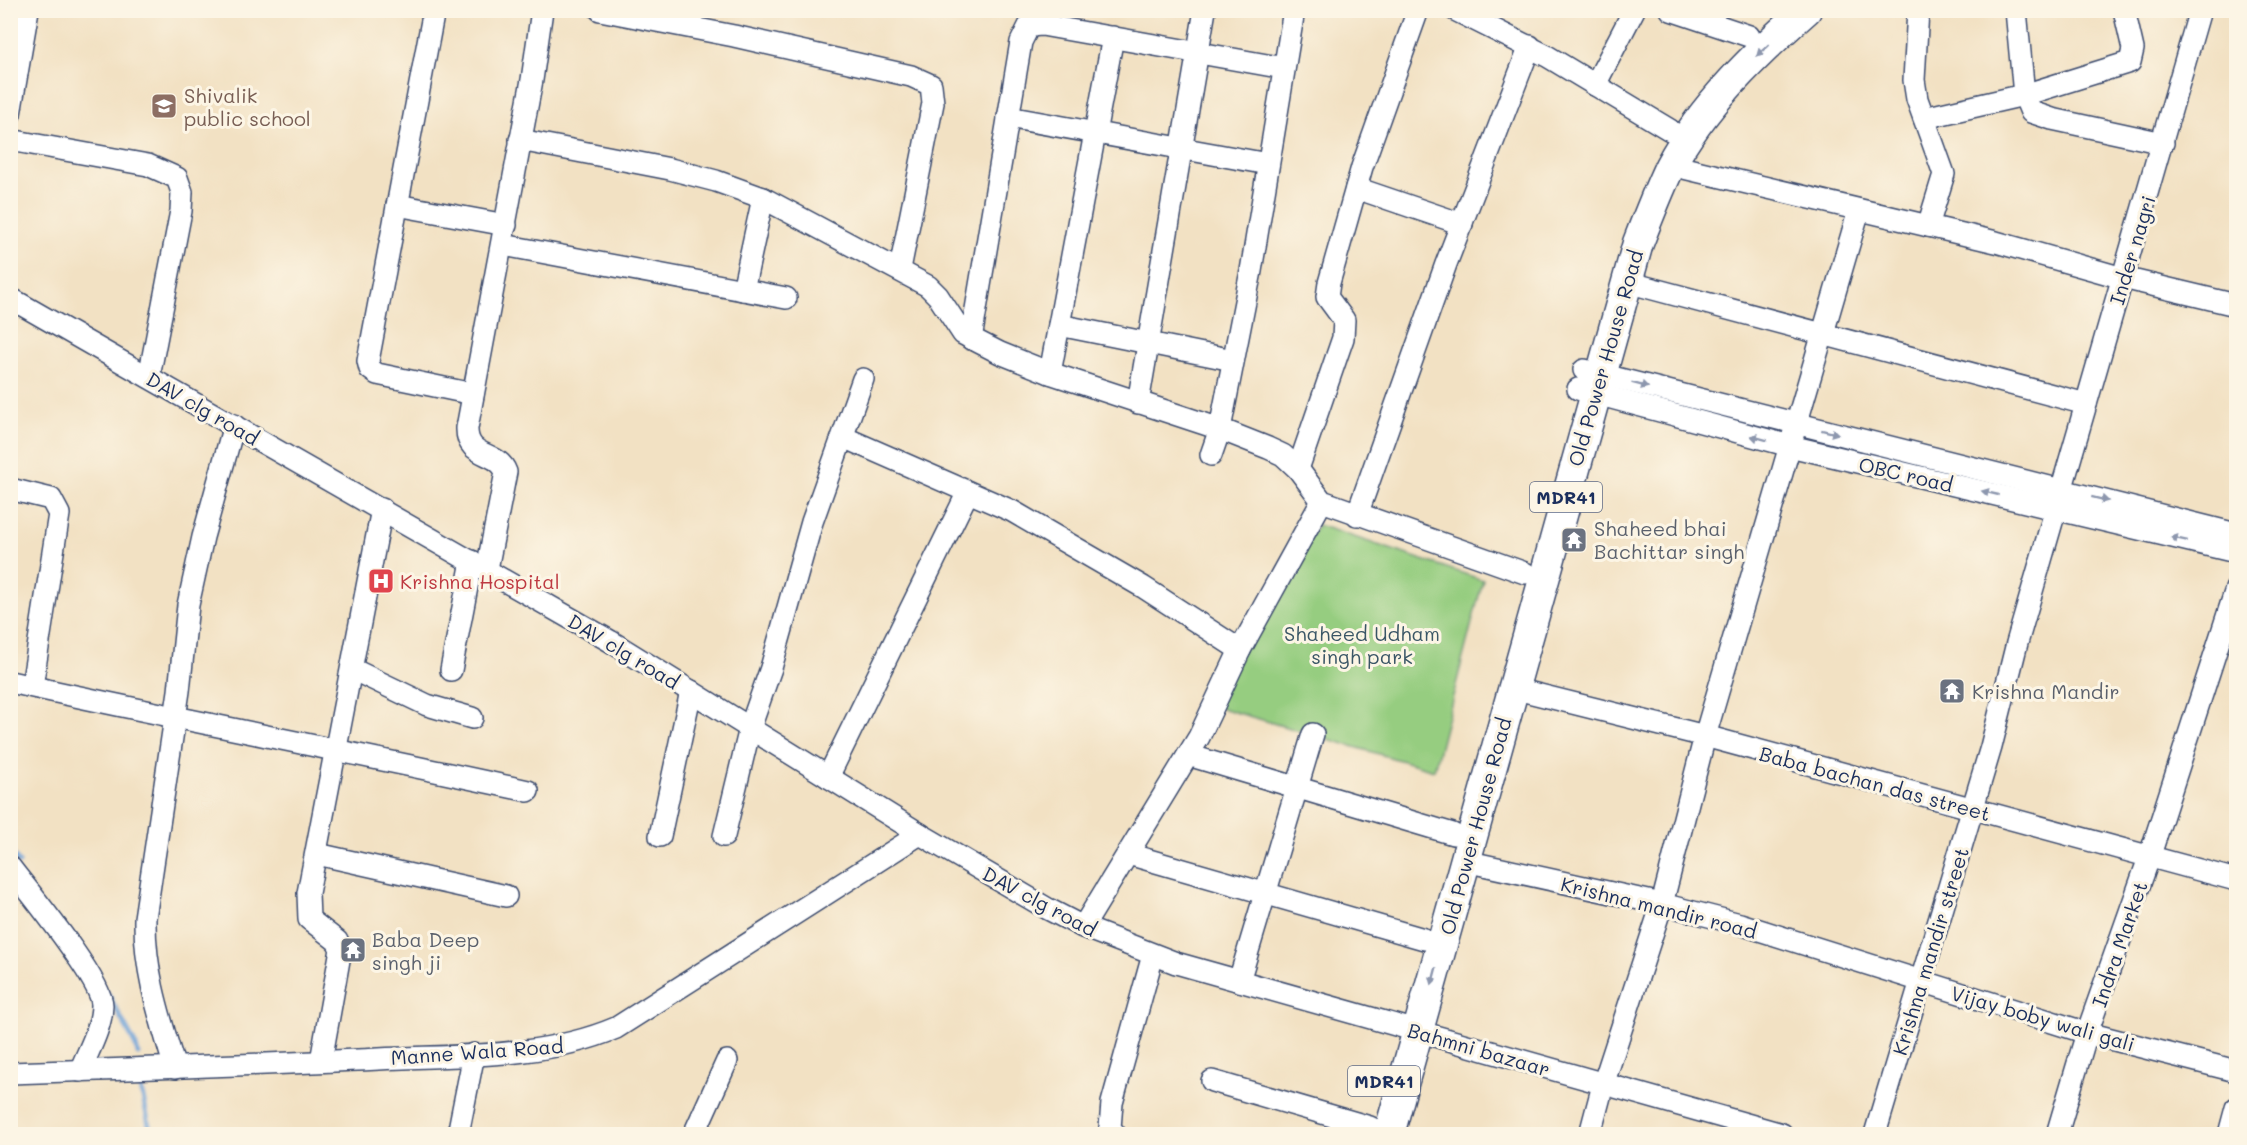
<svg xmlns="http://www.w3.org/2000/svg" width="2247" height="1145" font-family="Mali,sans-serif">
	<style>
		.green { fill: #96cd80; stroke: #587e6f; stroke-width: 1.5 }
		.lines { fill: none; stroke-linecap: round; stroke-linejoin: round }
		.stream { stroke: #689ed5; stroke-width: 5 }
		.minor-casing { stroke: #3b4a6d; stroke-width: 24 }
		.highway-casing { stroke: #3b4a6d; stroke-width: 33 }
		.minor { stroke: #fff; stroke-width: 21 }
		.highway { stroke: #fff; stroke-width: 30 }
		.rail { stroke: #1b2f5e; stroke-width: 4.5; stroke-dasharray: 9 4.5; stroke-linecap: butt }
		.oneway { fill: #8d97ae }
		.labels { text-anchor: middle; dominant-baseline: central; stroke-width: 6; stroke-linejoin: round; paint-order: stroke }
		.shield { fill: #fcf5e5; stroke: #5e6a86; stroke-width: 1.5 }
		.shield-label { font-size: 18px; font-weight: bold; fill: #1b2f5e }
		.education-label { font-size: 20px; fill: #785e54; stroke: #fcf5e5; text-anchor: start }
		.street-label { font-size: 20px; fill: #1b2f5e; stroke: #fcf5e5 }
		.worship-label { font-size: 20px; fill: #5b616d; stroke: #fcf5e5; text-anchor: start }
		.health-label { font-size: 20px; fill: #be3a42; stroke: #fcf5e5; text-anchor: start }
		.park-label { font-size: 20px; fill: #3a5666; stroke: #fcf5e5 }
	</style>
	<rect width="100%" height="100%" fill="#fcf5e5"/>
	<filter id="ink" filterUnits="userSpaceOnUse"><feTurbulence type="fractalNoise" baseFrequency=".0167" numOctaves="2"/><feDisplacementMap in="SourceGraphic" scale="12" xChannelSelector="R" yChannelSelector="G"/><feConvolveMatrix kernelMatrix="1 2 1 2 8 2 1 2 1" color-interpolation-filters="sRGB"/></filter>
	<filter id="wash" filterUnits="userSpaceOnUse"><feTurbulence type="fractalNoise" baseFrequency=".008" numOctaves="4" result="noise"/><feDisplacementMap in="SourceGraphic" scale="24" xChannelSelector="R" yChannelSelector="G"/><feGaussianBlur stdDeviation="1.35" result="paint"/><feColorMatrix in="noise" values="0 0 0 0 0 0 0 0 0 0 0 0 0 0 0 0 0 1.4 0 .05"/><feComposite in="paint" operator="in"/></filter>
	<g filter="url(#wash)">
		<rect width="100%" height="100%" fill="#f2e1c3"/>
		<path class="green" d="M1318 525 1483 580 1434 770 1207 704Z"/>
		<g class="lines">
			<g class="stream">
				<path d="M10 851 19 863"/>
				<path d="M108 994 136 1046 138 1054"/>
				<path d="M141 1088 151 1134"/>
			</g>
		</g>
	</g>
	<g filter="url(#ink)">
		<g class="lines">
			<defs>
				<g id="minor">
					<path d="M434 10 368 361 370 369 377 374 473 394"/>
					<path d="M600 10 734 36 911 76 931 85 933 103 900 269"/>
					<path d="M1455 10 1547 56 1670 130"/>
					<path d="M1671 10 1749 36"/>
					<path d="M1918 10 1914 80 1917 99 1944 174 1928 226"/>
					<path d="M2016 10 2024 95 2031 112 2052 119 2163 143"/>
					<path d="M1595 85 1634 10"/>
					<path d="M10 114 28 10"/>
					<path d="M1008 117 1268 164"/>
					<path d="M1924 118 2024 95 2130 62 2133 49 2124 10"/>
					<path d="M10 140 148 165 177 178 182 192 181 211 149 377"/>
					<path d="M520 140 670 169 716 181 763 198 928 286 938 296 963 334 1000 353 1050 373 1220 429 1268 448 1283 455 1298 469 1322 501 1525 573"/>
					<path d="M1671 165 1996 242 2123 278 2236 305"/>
					<path d="M1356 188 1462 224"/>
					<path d="M397 205 506 225"/>
					<path d="M503 245 786 298"/>
					<path d="M1627 282 2086 404"/>
					<path d="M743 290 763 198"/>
					<path d="M10 298 610 641 920 834 1048 909 1083 927 1176 963 1782 1134"/>
					<path d="M1059 325 1233 360"/>
					<path d="M971 339 1021 42 1029 26 1042 25 1284 68"/>
					<path d="M1584 370 2236 534"/>
					<path d="M1050 373 1113 37"/>
					<path d="M1578 389 1790 446 2236 552"/>
					<path d="M1138 403 1205 10"/>
					<path d="M843 437 1012 511 1143 587 1240 650"/>
					<path d="M1211 455 1220 429 1251 271 1294 10"/>
					<path d="M1298 469 1343 338 1344 320 1327 297 1329 283 1362 167 1418 10"/>
					<path d="M10 489 51 499 59 514 32 686"/>
					<path d="M1357 515 1446 264 1530 46"/>
					<path d="M487 569 506 472C498 450 466 459 467 428L532 80 542 10"/>
					<path d="M352 669 427 705 472 718"/>
					<path d="M451 670 472 561"/>
					<path d="M10 682C183 720 356 753 528 791"/>
					<path d="M1512 688 1705 736 2236 880"/>
					<path d="M1188 755 1453 834"/>
					<path d="M828 777 968 492"/>
					<path d="M660 836 691 691"/>
					<path d="M724 836 750 728 771 668 812 522 863 379"/>
					<path d="M317 854 506 896"/>
					<path d="M1128 854 1424 939"/>
					<path d="M1465 861 1662 904 1740 924 2087 1033 2236 1071"/>
					<path d="M10 867C29 892 102 980 102 1005 102 1027 88 1051 80 1071"/>
					<path d="M1083 927 1199 737 1240 650 1322 501"/>
					<path d="M1239 981 1313 734"/>
					<path d="M321 1061 341 949 337 941 309 919 308 893 382 509"/>
					<path d="M175 1068C160 1018 144 971 145 918L179 691 188 605 203 537 234 425"/>
					<path d="M10 1073C133 1069 256 1065 379 1059 458 1055 543 1059 616 1028L920 834"/>
					<path d="M1212 1081 1370 1127"/>
					<path d="M458 1134 474 1054"/>
					<path d="M694 1134 727 1061"/>
					<path d="M1115 1134 1110 1128 1112 1103 1153 955"/>
					<path d="M1590 1134 1603 1085 1662 904 1705 736 1859 210"/>
					<path d="M1875 1134 1991 747 2017 643 2200 10"/>
					<path d="M2057 1134 2087 1033 2149 858 2236 589"/>
					<path d="M2229 1134 2236 1108"/>
				</g>
				<path id="highway" d="M1389 1134 1638 243C1648 217 1658 191 1670 166 1702 106 1755 55 1806 10"/>
			</defs>
			<use href="#minor" class="minor-casing"/>
			<use href="#highway" class="highway-casing"/>
			<use href="#minor" class="minor"/>
			<use href="#highway" class="highway"/>
			<path class="rail" d="M10 1123 19 1134"/>
		</g>
		<defs><path id="oneway-solid" d="M-6-.8H1V-3.2L6.5 0L1 3.2V.8H-6Z" transform="scale(1.5)"/></defs>
		<g class="oneway">
			<use href="#oneway-solid" transform="translate(1763 50) rotate(136)"/>
			<use href="#oneway-solid" transform="translate(1640 385) rotate(15)"/>
			<use href="#oneway-solid" transform="translate(1830 432) rotate(14)"/>
			<use href="#oneway-solid" transform="translate(1759 438) rotate(-165)"/>
			<use href="#oneway-solid" transform="translate(1990 493) rotate(-167)"/>
			<use href="#oneway-solid" transform="translate(2100 499) rotate(14)"/>
			<use href="#oneway-solid" transform="translate(2179 539) rotate(-168)"/>
			<use href="#oneway-solid" transform="translate(1434 976) rotate(105)"/>
		</g>
	</g>
	<defs>
		<symbol id="school-square" viewBox="-11 -11 22 22"><rect x="-9" y="-9" width="18" height="18" rx="4" fill="#8d6e63" stroke="#fcf5e5"/><path d="M0-5L7-2L0 1L-7-2ZM-4 1L0 2.5L4 1V4Q0 6-4 4Z" fill="#fff"/></symbol>
		<symbol id="temple-square" viewBox="-11 -11 22 22"><rect x="-9" y="-9" width="18" height="18" rx="4" fill="#6b7280" stroke="#fcf5e5"/><path d="M0-6L5-2H3V0L6.5 2.5H4V6H1.5V3h-3V6H-4V2.5H-6.5L-3 0V-2H-5Z" fill="#fff"/></symbol>
		<symbol id="hospital-square" viewBox="-11 -11 22 22"><rect x="-9" y="-9" width="18" height="18" rx="4" fill="#e0444e" stroke="#fcf5e5"/><path d="M-5-5h3v3.5h4V-5h3V5h-3V1.5h-4V5h-3Z" fill="#fff"/></symbol>
	</defs>
	<g fill-rule="evenodd">
		<use href="#school-square" x="149" y="91" width="30" height="30"/>
		<use href="#temple-square" x="1559" y="525" width="30" height="30"/>
		<use href="#hospital-square" x="366" y="566" width="30" height="30"/>
		<use href="#temple-square" x="1937" y="676" width="30" height="30"/>
		<use href="#temple-square" x="338" y="935" width="30" height="30"/>
	</g>
	<g class="labels">
		<g class="shield">
			<rect x="1530" y="482" width="72" height="30" rx="4.5"/>
			<rect x="1348" y="1066" width="72" height="30" rx="4.5"/>
		</g>
		<g class="shield-label">
			<text x="1566" y="497">MDR41</text>
			<text x="1384" y="1081">MDR41</text>
		</g>
		<g class="education-label">
			<text x="184" y="95">Shivalik<tspan x="184" dy="23">public school</tspan></text>
		</g>
		<g class="street-label">
			<text transform="translate(2132 250) rotate(-73)">Inder nagri</text>
			<text transform="translate(1605 358) rotate(-74)">Old Power House Road</text>
			<text transform="translate(203 408) rotate(30)">DAV clg road</text>
			<text transform="translate(1906 474) rotate(13)">OBC road</text>
			<text transform="translate(624 651) rotate(31)">DAV clg road</text>
			<text transform="translate(1875 783) rotate(15)">Baba bachan das street</text>
			<text transform="translate(1475 826) rotate(-75)">Old Power House Road</text>
			<text transform="translate(1040 901) rotate(28)">DAV clg road</text>
			<text transform="translate(1659 907) rotate(14)">Krishna mandir road</text>
			<text transform="translate(2119 944) rotate(-71)">Indra Market</text>
			<text transform="translate(1930 951) rotate(-73)">Krishna mandir street</text>
			<text transform="translate(2043 1018) rotate(16)">Vijay boby wali gali</text>
			<text transform="translate(1479 1049) rotate(16)">Bahmni bazaar</text>
			<text transform="translate(477 1051) rotate(-4)">Manne Wala Road</text>
		</g>
		<g class="worship-label">
			<text x="1594" y="528">Shaheed bhai<tspan x="1594" dy="23">Bachittar singh</tspan></text>
			<text x="1972" y="691">Krishna Mandir</text>
			<text x="372" y="939">Baba Deep<tspan x="372" dy="23">singh ji</tspan></text>
		</g>
		<g class="health-label">
			<text x="400" y="581">Krishna Hospital</text>
		</g>
		<g class="park-label">
			<text x="1362" y="633">Shaheed Udham<tspan x="1362" dy="23">singh park</tspan></text>
		</g>
	</g>
	<rect width="2247" height="1145" fill="none" stroke="#fcf5e5" stroke-width="36"/>
</svg>
